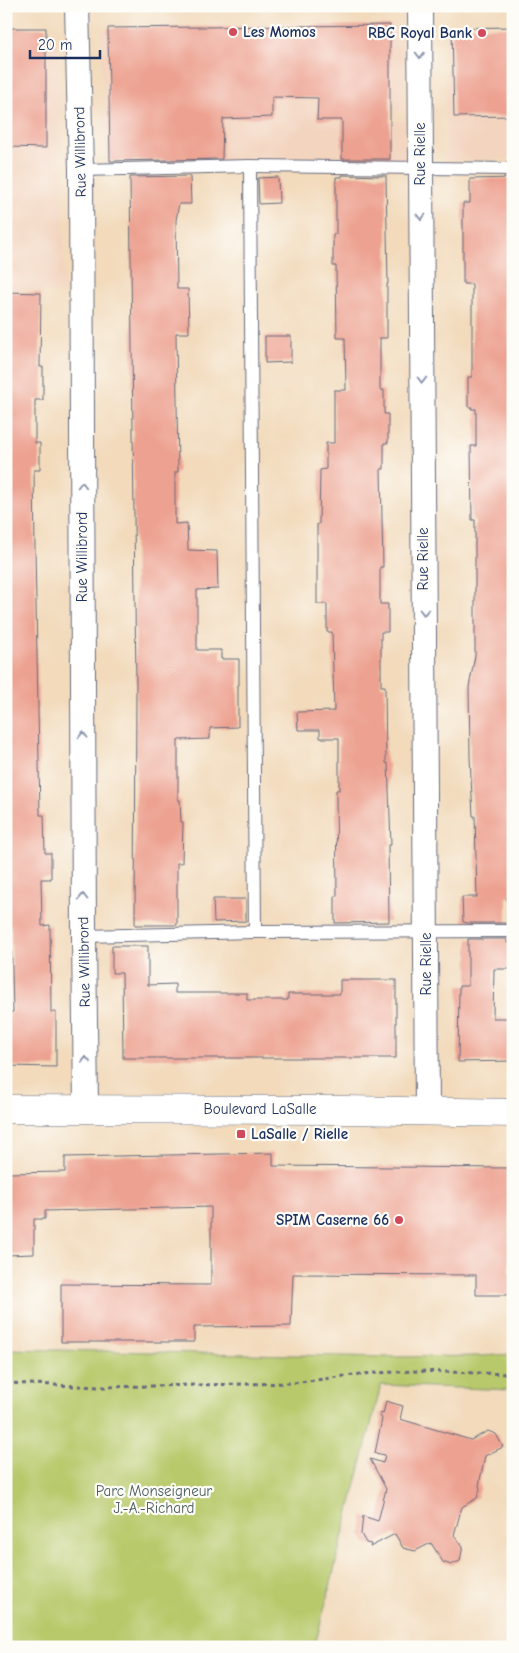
<svg xmlns="http://www.w3.org/2000/svg" width="519" height="1653" font-family="'Comic Neue',sans-serif">
	<style>
		.built { fill: #f3d4bf }
		.green { fill: #b7c96b; stroke: #697c64 }
		.building { fill: #eda291 }
		.lines { fill: none; stroke-linecap: round; stroke-linejoin: round }
		.service-casing { stroke: #666b7f; stroke-width: 14 }
		.minor-casing { stroke: #666b7f; stroke-width: 26 }
		.secondary-casing { stroke: #666b7f; stroke-width: 29 }
		.path { stroke: #666b7f; stroke-width: 3; stroke-dasharray: 4 4; stroke-linecap: butt }
		.service { stroke: #fff; stroke-width: 12 }
		.minor { stroke: #fff; stroke-width: 24 }
		.secondary { stroke: #fff; stroke-width: 28 }
		.oneway { stroke: #8d97ae }
		.poi-dot { fill: #d1495b; stroke: #fdfcf7; stroke-width: 2 }
		.labels { text-anchor: middle; dominant-baseline: central; stroke-width: 4.5; stroke-linejoin: round; paint-order: stroke }
		.poi-label { font-size: 15px; font-weight: bold; fill: #1b2f5e; stroke: #fdfcf7; text-anchor: start }
		.street-label { font-size: 15px; fill: #1b2f5e; stroke: #fdfcf7 }
		.park-label { font-size: 15px; fill: #4a5d62; stroke: #fdfcf7 }
	</style>
	<rect width="100%" height="100%" fill="#fdfcf7"/>
	<filter id="ink" filterUnits="userSpaceOnUse"><feTurbulence type="fractalNoise" baseFrequency=".02" numOctaves="2"/><feDisplacementMap in="SourceGraphic" scale="10" xChannelSelector="R" yChannelSelector="G"/><feConvolveMatrix kernelMatrix="1 2 1 2 8 2 1 2 1" color-interpolation-filters="sRGB"/></filter>
	<filter id="wash" filterUnits="userSpaceOnUse"><feTurbulence type="fractalNoise" baseFrequency=".0096" numOctaves="4" result="noise"/><feDisplacementMap in="SourceGraphic" scale="20" xChannelSelector="R" yChannelSelector="G"/><feGaussianBlur stdDeviation="1.12" result="paint"/><feColorMatrix in="noise" values="0 0 0 0 0 0 0 0 0 0 0 0 0 0 0 0 0 1.4 0 .05"/><feComposite in="paint" operator="in"/></filter>
	<g filter="url(#wash)">
		<rect width="100%" height="100%" fill="#f2dabb"/>
		<g class="built">
			<path d="M403 25 404 111H333V122L404 121V161L105 163 101 30H111V27Z"/>
			<path d="M445 26H513V159L446 161Z"/>
			<path d="M6 28H48V39H58L63 184 64 293 6 291Z"/>
		</g>
		<path class="green" d="M6 1349 389 1357 481 1356 513 1354V1390L381 1385 315 1645 320 1647H6Z"/>
		<g id="blocks">
			<g class="building">
				<path d="M390 25V159H342V120H317L318 98 272 97V117L223 119 222 159 110 161 108 28Z"/>
				<path d="M513 27V116L454 117 452 28Z"/>
				<path d="M6 28H46V148L6 147Z"/>
				<path d="M342 175 386 176 388 284H387V338H380V390H384V414H388V443H384V469H381L383 567H380V604H388V632H381V686H385L386 763H388L390 817 391 845H388L389 922 335 923V896H337L336 790H339V738H320V730H298L297 712 334 711 332 632H327V604H317V524H319L320 470 326 469V443H334V390H346L345 338H337L336 266H333V234H336V177H342Z"/>
				<path d="M190 176 191 204H179L176 220 177 289H188L189 333H176L178 472H175V524L187 523 188 550 217 551 218 589 197 590V650H221V659H239V685H238V727L210 728V739L178 740V800H180L181 822H183L182 863H177V925H135L136 685 130 177Z"/>
				<path d="M278 177 279 203 259 204 258 178Z"/>
				<path d="M513 178V223H511L513 440H510L511 524H513V897H507V923H468L463 922 462 897H477L475 816H473L470 757 469 687 475 656V520H472L471 446H476V409H471L472 407H468V377H472V284H463V203H470V179Z"/>
				<path d="M6 292 41 293 40 367H43V400H35V443H40V470H34L35 549 40 815H44L45 853H51V879H41L42 926 50 925 51 1012H56V1067L6 1066V1012H13L11 925H6Z"/>
				<path d="M265 336H291V362L265 363Z"/>
				<path d="M213 899H246V921L214 922Z"/>
				<path d="M468 939H507V943H513V969H494L493 1018H513V1061L458 1062 459 986H468Z"/>
				<path d="M112 946H148V985L175 984V993H247V1000H288V994H340V980H396V1058H123L122 973H112Z"/>
				<path d="M273 1153V1166L510 1168 509 1273H513V1295H476V1275L293 1274 291 1326 194 1327V1342H61V1284L211 1285V1207L45 1211V1219H34V1254L6 1255V1173L65 1172V1157Z"/>
				<path d="M386 1401 403 1406 400 1419 471 1440 488 1431 496 1434 503 1447 485 1456 479 1485 480 1489 477 1498 462 1507 454 1535 463 1546 460 1561 451 1565 443 1562 431 1543 415 1551 403 1548 395 1534 370 1547 371 1544 366 1543 361 1534 363 1516 378 1521 386 1489 370 1459 383 1463 385 1455 375 1453 382 1419 379 1413 383 1414Z"/>
			</g>
		</g>
	</g>
	<g filter="url(#ink)">
		<use href="#blocks" fill-opacity="0" stroke="#666b7f" stroke-width="1"/>
		<g class="lines">
			<defs>
				<g id="service">
					<path d="M250 166 255 932"/>
					<path d="M81 170 250 166 513 169"/>
					<path d="M84 936 255 932 513 931"/>
				</g>
				<g id="minor">
					<path d="M77 6 81 170 84 936 86 1108"/>
					<path d="M420 6 427 1112"/>
				</g>
				<path id="secondary" d="M6 1109 346 1110 513 1113"/>
			</defs>
			<use href="#service" class="service-casing"/>
			<use href="#minor" class="minor-casing"/>
			<use href="#secondary" class="secondary-casing"/>
			<path class="path" d="M6 1383 100 1387 293 1383 361 1374 413 1371 513 1374"/>
			<use href="#service" class="service"/>
			<use href="#minor" class="minor"/>
			<use href="#secondary" class="secondary"/>
		</g>
		<defs><path id="oneway-chevron" d="M-2-3.5L2.5 0L-2 3.5" fill="none" stroke-width="1.6" stroke-linecap="round" stroke-linejoin="round" transform="scale(1.25)"/></defs>
		<g class="oneway">
			<use href="#oneway-chevron" transform="translate(420 55) rotate(90)"/>
			<use href="#oneway-chevron" transform="translate(421 217) rotate(90)"/>
			<use href="#oneway-chevron" transform="translate(422 380) rotate(90)"/>
			<use href="#oneway-chevron" transform="translate(82 485) rotate(-90)"/>
			<use href="#oneway-chevron" transform="translate(424 612) rotate(90)"/>
			<use href="#oneway-chevron" transform="translate(83 735) rotate(-90)"/>
			<use href="#oneway-chevron" transform="translate(83 897) rotate(-90)"/>
			<use href="#oneway-chevron" transform="translate(86 1060) rotate(-91)"/>
		</g>
	</g>
	<g class="poi-dot">
		<circle cx="233" cy="32" r="5"/>
		<circle cx="482" cy="33" r="5"/>
		<rect x="236" y="1129" width="10" height="10" rx="2.5"/>
		<circle cx="399" cy="1220" r="5"/>
	</g>
	<g class="labels">
		<g class="poi-label">
			<text x="243" y="32">Les Momos</text>
			<text x="472" y="33" text-anchor="end">RBC Royal Bank</text>
			<text x="251" y="1134">LaSalle / Rielle</text>
			<text x="389" y="1220" text-anchor="end">SPIM Caserne 66</text>
		</g>
		<g class="street-label">
			<text transform="translate(80 152) rotate(-91)">Rue Willibrord</text>
			<text transform="translate(420 154) rotate(-90)">Rue Rielle</text>
			<text transform="translate(82 557) rotate(-90)">Rue Willibrord</text>
			<text transform="translate(423 559) rotate(-90)">Rue Rielle</text>
			<text transform="translate(84 962) rotate(-91)">Rue Willibrord</text>
			<text transform="translate(426 964) rotate(-90)">Rue Rielle</text>
			<text x="260" y="1109">Boulevard LaSalle</text>
		</g>
		<g class="park-label">
			<text x="154" y="1491">Parc Monseigneur<tspan x="154" dy="17">J.-A.-Richard</tspan></text>
		</g>
	</g>
	<rect width="519" height="1653" fill="none" stroke="#fdfcf7" stroke-width="25"/>
	<path d="M30 50v8h70v-8" fill="none" stroke="#1b2f5e" stroke-width="2.5"/>
	<text x="38" y="50" font-size="15" fill="#1b2f5e" stroke="#fdfcf7" stroke-width="4" paint-order="stroke">20 m</text>
</svg>
